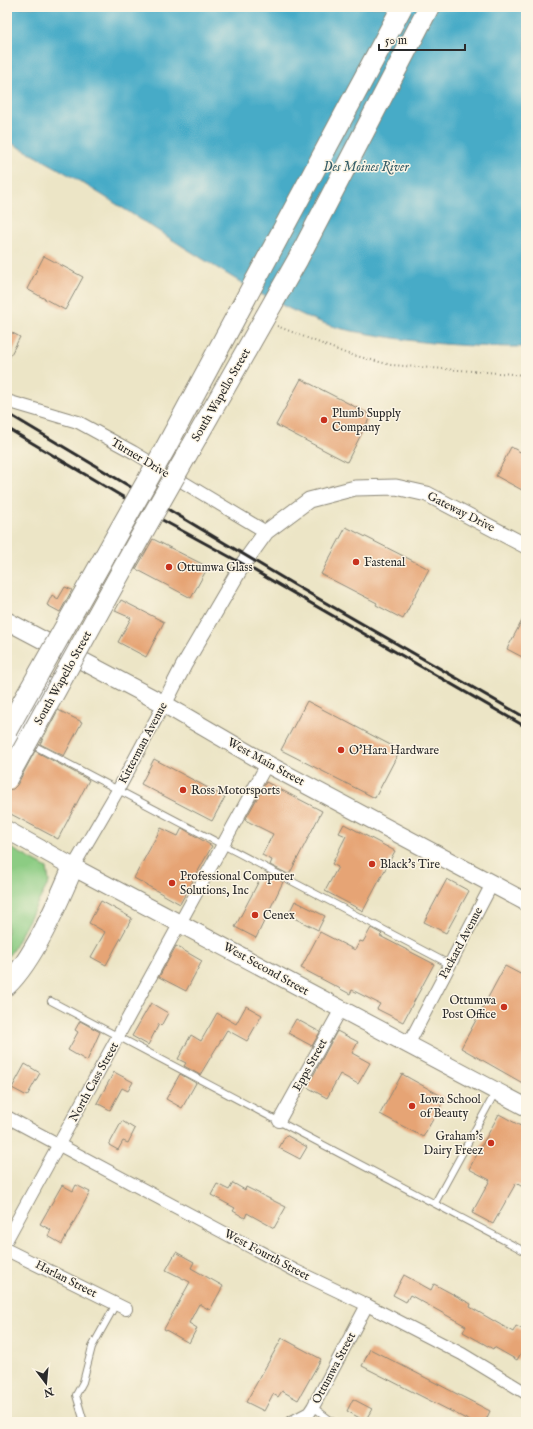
<svg xmlns="http://www.w3.org/2000/svg" width="533" height="1429" font-family="'IM FELL English',serif">
	<style>
		.green { fill: #8ccc83; stroke: #5c7c57 }
		.water { fill: #47abc7; stroke: #396b79 }
		.building { fill: #e6a474 }
		.lines { fill: none; stroke-linecap: round; stroke-linejoin: round }
		.service-casing { stroke: #8c8878; stroke-width: 8 }
		.minor-casing { stroke: #8c8878; stroke-width: 14 }
		.tertiary-casing { stroke: #8c8878; stroke-width: 17 }
		.secondary-casing { stroke: #8c8878; stroke-width: 19 }
		.trunk-casing { stroke: #8c8878; stroke-width: 22 }
		.path { stroke: #8c8878; stroke-width: 2; stroke-dasharray: 1 3; stroke-linecap: butt }
		.service { stroke: #fff; stroke-width: 6 }
		.minor { stroke: #fff; stroke-width: 12 }
		.tertiary { stroke: #fff; stroke-width: 15 }
		.secondary { stroke: #fff; stroke-width: 17 }
		.trunk { stroke: #fff; stroke-width: 20 }
		.rail { stroke: #2b2b2b; stroke-width: 3 }
		.trunk-bridge-casing { stroke: #8c8878; stroke-width: 22; stroke-linecap: butt }
		.trunk-bridge { stroke: #fff; stroke-width: 20 }
		.poi-dot { fill: #c8321e; stroke: #fcf5e5; stroke-width: 1.5 }
		.labels { text-anchor: middle; dominant-baseline: central; stroke-width: 3; stroke-linejoin: round; paint-order: stroke }
		.street-label { font-size: 12px; fill: #2b2b2b; stroke: #fcf5e5 }
		.poi-label { font-size: 12px; fill: #2b2b2b; stroke: #fcf5e5; text-anchor: start }
		.water-label { font-size: 13px; font-style: italic; fill: #365e69; stroke: #fcf5e5 }
	</style>
	<rect width="100%" height="100%" fill="#fcf5e5"/>
	<filter id="ink" filterUnits="userSpaceOnUse"><feTurbulence type="fractalNoise" baseFrequency=".025" numOctaves="2"/><feDisplacementMap in="SourceGraphic" scale="8" xChannelSelector="R" yChannelSelector="G"/><feConvolveMatrix kernelMatrix="1 2 1 2 8 2 1 2 1" color-interpolation-filters="sRGB"/></filter>
	<filter id="wash" filterUnits="userSpaceOnUse"><feTurbulence type="fractalNoise" baseFrequency=".012" numOctaves="4" result="noise"/><feDisplacementMap in="SourceGraphic" scale="16" xChannelSelector="R" yChannelSelector="G"/><feGaussianBlur stdDeviation="0.9" result="paint"/><feColorMatrix in="noise" values="0 0 0 0 0 0 0 0 0 0 0 0 0 0 0 0 0 1.4 0 .05"/><feComposite in="paint" operator="in"/></filter>
	<g filter="url(#wash)">
		<rect width="100%" height="100%" fill="#ece5c6"/>
		<path class="green" d="M7 846 47 868 49 882 12 951 7 957Z"/>
		<path class="water" d="M7 7H526V347C480 347 433 345 388 337 366 333 344 331 323 323 279 307 238 281 198 256 135 217 74 174 7 141Z"/>
		<g id="blocks">
			<g class="building">
				<path d="M44 256 83 277 65 310 27 289Z"/>
				<path d="M7 330 20 337 7 362Z"/>
				<path d="M301 379 371 415 347 462 276 425Z"/>
				<path d="M511 447 526 455V482L522 490 496 476Z"/>
				<path d="M346 527 429 569 403 619 376 605 377 603 321 574Z"/>
				<path d="M153 539 208 567 191 598 136 569Z"/>
				<path d="M65 587 72 590 60 612 47 605 52 595 58 599Z"/>
				<path d="M121 600 164 622 146 657 118 642 131 618 115 611Z"/>
				<path d="M526 613V659L507 649Z"/>
				<path d="M307 701 400 750 375 798 281 750Z"/>
				<path d="M58 710 82 722 64 756 40 744Z"/>
				<path d="M35 751 89 780 58 839 7 812V790L13 789 17 785Z"/>
				<path d="M154 759 225 797 212 821 141 784Z"/>
				<path d="M266 782 322 811 290 873 288 874 270 865 272 860 262 855 273 834 245 820Z"/>
				<path d="M344 824 395 851 363 911 325 891 338 867 332 864 346 836 339 833Z"/>
				<path d="M161 828 178 836 182 828 212 846 180 904 134 878Z"/>
				<path d="M266 873 283 882 256 938 235 927 262 875 264 876Z"/>
				<path d="M447 879 469 891 446 933 424 922Z"/>
				<path d="M101 901 132 918 106 965 91 957 105 932 89 923Z"/>
				<path d="M295 901 325 916 318 930 288 915Z"/>
				<path d="M371 928 382 934 380 936 434 964 403 1022 377 1009 380 1004 352 990 350 994 301 968 320 932 355 950 360 941 363 942Z"/>
				<path d="M176 946 202 961 186 991 159 977Z"/>
				<path d="M505 966 526 977V1085L461 1048Z"/>
				<path d="M151 1003 168 1013 161 1026 159 1024 148 1045 132 1036Z"/>
				<path d="M246 1006 262 1015 247 1041 227 1030 200 1075 184 1066 186 1063 178 1059 191 1035 201 1041 217 1013 236 1024Z"/>
				<path d="M296 1019 320 1032 312 1046 288 1033Z"/>
				<path d="M80 1021 100 1032 87 1061 68 1050 78 1032 75 1030Z"/>
				<path d="M337 1031 358 1042 352 1053 370 1063 358 1084 340 1074 327 1098 307 1087Z"/>
				<path d="M25 1064 40 1073 27 1096 12 1088Z"/>
				<path d="M114 1072 133 1082 128 1091 122 1088 110 1110 97 1103Z"/>
				<path d="M180 1074 196 1083 182 1108 166 1099Z"/>
				<path d="M402 1074 445 1098 423 1137 380 1114Z"/>
				<path d="M499 1114 526 1129V1189L516 1183 493 1224 472 1213 490 1180 469 1169Z"/>
				<path d="M122 1121 135 1129 128 1143 123 1141 118 1150 109 1145Z"/>
				<path d="M286 1135 307 1147 300 1159 279 1148Z"/>
				<path d="M233 1183 245 1190 246 1187 286 1207 274 1228 247 1213 245 1218 233 1211 235 1208 211 1195 217 1184 229 1190Z"/>
				<path d="M62 1185 73 1191 76 1185 90 1192 62 1244 48 1236 51 1230 40 1224Z"/>
				<path d="M176 1252 194 1262 191 1268 223 1286 210 1310 199 1304 189 1323 197 1328 189 1343 164 1329 190 1282 166 1270Z"/>
				<path d="M404 1275 431 1290 434 1284 471 1304 470 1307 513 1332 516 1326 526 1331V1344L517 1360 494 1347 493 1349 463 1332 466 1326 410 1295 406 1302 393 1295Z"/>
				<path d="M282 1338 321 1359 298 1400 282 1391 278 1397 273 1394 264 1411 246 1402Z"/>
				<path d="M370 1349 490 1411 485 1422H472L362 1366Z"/>
				<path d="M353 1399 372 1409 365 1421 347 1411Z"/>
			</g>
		</g>
	</g>
	<g filter="url(#ink)">
		<use href="#blocks" fill-opacity="0" stroke="#8c8878" stroke-width="1"/>
		<g class="lines">
			<defs>
				<g id="service">
					<path d="M29 743 449 964"/>
					<path d="M51 1001 526 1252"/>
					<path d="M435 1203 495 1093"/>
					<path d="M312 1408 313 1407 333 1422"/>
					<path d="M84 1422 76 1395 83 1382 92 1347 116 1304"/>
				</g>
				<g id="minor">
					<path d="M7 401 78 422 133 452 266 532"/>
					<path d="M7 751 45 682"/>
					<path d="M73 867 118 790 164 704"/>
					<path d="M408 1045 492 884"/>
					<path d="M7 1117 296 1271 367 1305 462 1354 526 1393"/>
					<path d="M279 1121 341 1009"/>
					<path d="M7 1239 267 764"/>
					<path d="M7 1250 126 1309"/>
					<path d="M292 1422 309 1413 313 1407 367 1305"/>
				</g>
				<path id="tertiary" d="M164 704 184 665 243 564 266 532 309 500 355 488 396 487 427 494 526 546"/>
				<g id="secondary">
					<path d="M7 621 164 704 267 764 526 902"/>
					<path d="M7 830 73 867 526 1107"/>
				</g>
				<path id="trunk" d="M7 985C34 959 58 902 73 867"/>
			</defs>
			<use href="#service" class="service-casing"/>
			<use href="#minor" class="minor-casing"/>
			<use href="#tertiary" class="tertiary-casing"/>
			<use href="#secondary" class="secondary-casing"/>
			<use href="#trunk" class="trunk-casing"/>
			<path class="path" d="M277 326 345 353 391 365 526 375"/>
			<use href="#service" class="service"/>
			<use href="#minor" class="minor"/>
			<use href="#tertiary" class="tertiary"/>
			<use href="#secondary" class="secondary"/>
			<use href="#trunk" class="trunk"/>
			<g class="rail">
				<path d="M7 413 293 584 526 718"/>
				<path d="M7 428 155 516 243 564 526 727"/>
			</g>
			<defs>
				<g id="trunk-bridge">
					<path d="M7 730 165 449 402 7"/>
					<path d="M7 779 138 541 298 259 429 7"/>
				</g>
			</defs>
			<use href="#trunk-bridge" class="trunk-bridge-casing"/>
			<use href="#trunk-bridge" class="trunk-bridge"/>
		</g>
	</g>
	<g class="poi-dot">
		<circle cx="324" cy="420" r="4"/>
		<circle cx="356" cy="562" r="4"/>
		<circle cx="169" cy="567" r="4"/>
		<circle cx="341" cy="750" r="4"/>
		<circle cx="183" cy="790" r="4"/>
		<circle cx="372" cy="864" r="4"/>
		<circle cx="172" cy="883" r="4"/>
		<circle cx="255" cy="915" r="4"/>
		<circle cx="504" cy="1007" r="4"/>
		<circle cx="412" cy="1106" r="4"/>
		<circle cx="491" cy="1143" r="4"/>
	</g>
	<g class="labels">
		<g class="street-label">
			<text transform="translate(221 395) rotate(-60)">South Wapello Street</text>
			<text transform="translate(140 458) rotate(31)">Turner Drive</text>
			<text transform="translate(461 512) rotate(27)">Gateway Drive</text>
			<text transform="translate(63 678) rotate(-61)">South Wapello Street</text>
			<text transform="translate(143 743) rotate(-62)">Kitterman Avenue</text>
			<text transform="translate(266 762) rotate(29)">West Main Street</text>
			<text transform="translate(461 943) rotate(-62)">Packard Avenue</text>
			<text transform="translate(266 969) rotate(29)">West Second Street</text>
			<text transform="translate(310 1065) rotate(-61)">Epps Street</text>
			<text transform="translate(94 1082) rotate(-61)">North Cass Street</text>
			<text transform="translate(267 1255) rotate(28)">West Fourth Street</text>
			<text transform="translate(66 1279) rotate(27)">Harlan Street</text>
			<text transform="translate(334 1368) rotate(-62)">Ottumwa Street</text>
		</g>
		<g class="poi-label">
			<text x="332" y="413">Plumb Supply<tspan x="332" dy="14">Company</tspan></text>
			<text x="364" y="562">Fastenal</text>
			<text x="177" y="567">Ottumwa Glass</text>
			<text x="349" y="750">O'Hara Hardware</text>
			<text x="191" y="790">Ross Motorsports</text>
			<text x="380" y="864">Black's Tire</text>
			<text x="180" y="876">Professional Computer<tspan x="180" dy="14">Solutions, Inc</tspan></text>
			<text x="263" y="915">Cenex</text>
			<text x="496" y="1000" text-anchor="end">Ottumwa<tspan x="496" dy="14">Post Office</tspan></text>
			<text x="420" y="1099">Iowa School<tspan x="420" dy="14">of Beauty</tspan></text>
			<text x="483" y="1136" text-anchor="end">Graham's<tspan x="483" dy="14">Dairy Freez</tspan></text>
		</g>
		<g class="water-label">
			<text x="366" y="167">Des Moines River</text>
		</g>
	</g>
	<rect width="533" height="1429" fill="none" stroke="#fcf5e5" stroke-width="24"/>
	<g transform="translate(46 1383) rotate(164)" stroke="#fcf5e5" stroke-width="3" paint-order="stroke">
	<path d="M0-3L7 15L0 10L-7 15Z" fill="#2b2b2b"/>
	<text y="-6" font-size="11" font-weight="bold" text-anchor="middle" fill="#2b2b2b">N</text>
	</g>
	<path d="M379 44v6h86v-6" fill="none" stroke="#2b2b2b" stroke-width="2"/>
	<text x="385" y="44" font-size="12" fill="#2b2b2b" stroke="#fcf5e5" stroke-width="3" paint-order="stroke">50 m</text>
</svg>
